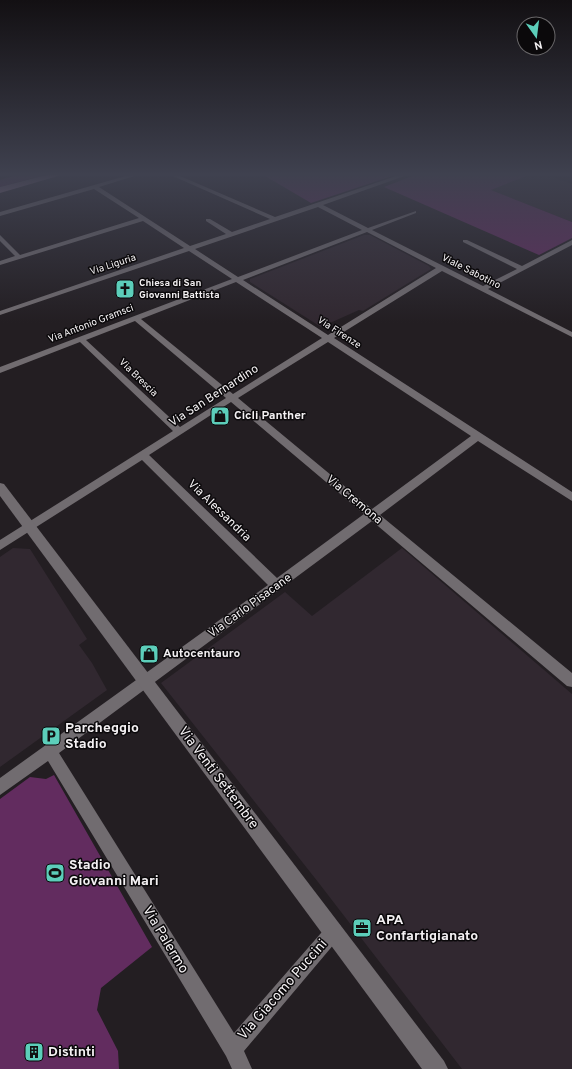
<svg xmlns="http://www.w3.org/2000/svg" width="572" height="1069" font-family="Overpass,sans-serif">
	<style>
		.built { fill: #312830 }
		.green { fill: #622c5f }
		.lines { fill: none; stroke-linecap: round; stroke-linejoin: round }
		.minor { fill: #716c70; fill-rule: evenodd }
		.tertiary { fill: #716c70; fill-rule: evenodd }
		.primary { fill: #9d7b99; fill-rule: evenodd }
		.labels { text-anchor: middle; dominant-baseline: central; stroke-width: 3; stroke-linejoin: round; paint-order: stroke }
		.far-street-label { font-size: 10px; fill: #f4f1f3; stroke: #0b090b }
		.far-poi-label { font-size: 10px; font-weight: bold; fill: #f4f1f3; stroke: #0b090b; text-anchor: start }
		.street-label { font-size: 12px; fill: #f4f1f3; stroke: #0b090b }
		.poi-label { font-size: 12px; font-weight: bold; fill: #f4f1f3; stroke: #0b090b; text-anchor: start }
		.near-poi-label { font-size: 14px; font-weight: bold; fill: #f4f1f3; stroke: #0b090b; text-anchor: start }
		.near-street-label { font-size: 14px; fill: #f4f1f3; stroke: #0b090b }
	</style>
	<rect width="100%" height="100%" fill="#231e22"/>
	<g class="built">
		<path d="M534 173H541L572 184V222L490 190Z"/>
		<path d="M364 235H370L429 266 431 269 363 311 359 310 321 327 250 282V279Z"/>
		<path d="M13 548 30 549 87 639 79 645 92 663 107 690 0 767V557Z"/>
		<path d="M402 548 572 694V1069H462L318 882 161 683 285 592 312 616Z"/>
	</g>
	<g class="green">
		<path d="M23 173H51L0 187V180Z"/>
		<path d="M260 173H401L311 203Z"/>
		<path d="M420 173H534L491 190 572 222V238L539 255 384 187Z"/>
		<path d="M54 775 152 947 101 988 97 1010 118 1051 119 1069H0V799L30 777 46 779Z"/>
	</g>
	<g class="lines">
		<g class="minor">
			<path d="M136 173H144L99 187 190 246 226 234 206 221V219H210L232 232 270 219 166 173H173L275 217 405 173H413L323 205 368 228 416 211V213L372 230 483 286 517 269 463 242V240H467L522 266 572 240V245L488 289 572 332V337L442 271 334 338 572 492V501L478 441 380 515 572 673V687L567 686 372 521 59 753 234 1033 328 925 334 922 340 925 343 931 340 937 244 1051 252 1069H232L226 1056 48 761 0 795V778L268 585 142 460 0 550V540L173 431 80 342 0 373V367L232 279 189 251 0 315V311L184 248 143 221 0 265V261L15 256 0 241V235L20 255 139 218 94 189 0 216V212ZM318 207 362 230 238 277 195 249ZM367 232 436 268 328 335 243 280ZM236 282 322 338 233 394 141 319ZM135 321 226 398 180 427 86 340ZM328 342 471 436 372 509 238 398ZM231 402 364 514 277 578 149 455Z"/>
			<path d="M568 173H572V176Z"/>
		</g>
		<path class="tertiary" d="M0 483 4 484 444 1061 448 1069H422L0 496Z"/>
		<path class="primary" d="M54 173H68L0 193V187Z"/>
	</g>
	<linearGradient id="sky" x2="0" y2="1"><stop stop-color="#131013"/><stop offset="0.54" stop-color="#3f414f"/><stop offset="1" stop-color="#3f414f" stop-opacity="0"/></linearGradient>
	<rect width="572" height="323" fill="url(#sky)"/>
	<defs>
		<symbol id="church-square" viewBox="-11 -11 22 22"><rect x="-9" y="-9" width="18" height="18" rx="4" fill="#5cceba" stroke="#0b090b"/><path d="M-1.2-6h2.4v3.5h3.3v2.4h-3.3V6h-2.4V-.1h-3.3v-2.4h3.3Z" fill="#111"/></symbol>
		<symbol id="shop-square" viewBox="-11 -11 22 22"><rect x="-9" y="-9" width="18" height="18" rx="4" fill="#5cceba" stroke="#0b090b"/><path d="M-5-2.5h2.3a2.7 3.5 0 0 1 5.4 0H5L5.5 6h-11ZM-1.5-2.5h3a1.5 2.3 0 0 0-3 0Z" fill="#111"/></symbol>
		<symbol id="parking-square" viewBox="-11 -11 22 22"><rect x="-9" y="-9" width="18" height="18" rx="4" fill="#5cceba" stroke="#0b090b"/><path d="M-3.5-5.5H1a3.5 3.5 0 0 1 0 7H-1V5.5H-3.5ZM-1-3.4V-.6H.8a1.4 1.4 0 0 0 0-2.8Z" fill="#111"/></symbol>
		<symbol id="stadium-square" viewBox="-11 -11 22 22"><rect x="-9" y="-9" width="18" height="18" rx="4" fill="#5cceba" stroke="#0b090b"/><path d="M0-5a6.5 5 0 1 0 0 10a6.5 5 0 1 0 0-10ZM-3.5-1.8h7v3.6h-7Z" fill="#111"/></symbol>
		<symbol id="office-square" viewBox="-11 -11 22 22"><rect x="-9" y="-9" width="18" height="18" rx="4" fill="#5cceba" stroke="#0b090b"/><path d="M-6-3h4V-5.5h4V-3h4V5H-6ZM-1-4.5V-3h2v-1.5ZM-6 0V1H6V0Z" fill="#111"/></symbol>
		<symbol id="building-square" viewBox="-11 -11 22 22"><rect x="-9" y="-9" width="18" height="18" rx="4" fill="#5cceba" stroke="#0b090b"/><path d="M-4-6H4V6H1V3H-1V6H-4ZM-2.5-4.3h1.7v1.8h-1.7ZM.8-4.3h1.7v1.8H.8ZM-2.5-1h1.7V.8h-1.7ZM.8-1h1.7V.8H.8Z" fill="#111"/></symbol>
	</defs>
	<g fill-rule="evenodd">
		<use href="#church-square" x="114" y="278" width="22" height="22"/>
		<use href="#shop-square" x="209" y="405" width="22" height="22"/>
		<use href="#shop-square" x="138" y="643" width="22" height="22"/>
		<use href="#parking-square" x="40" y="725" width="22" height="22"/>
		<use href="#stadium-square" x="44" y="862" width="22" height="22"/>
		<use href="#office-square" x="351" y="917" width="22" height="22"/>
		<use href="#building-square" x="23" y="1041" width="22" height="22"/>
	</g>
	<g class="labels">
		<g class="far-street-label">
			<text transform="translate(113 265) rotate(-18)">Via Liguria</text>
			<text transform="translate(471 272) rotate(27)">Viale Sabotino</text>
			<text transform="translate(91 324) rotate(-21)">Via Antonio Gramsci</text>
			<text transform="translate(339 333) rotate(33)">Via Firenze</text>
			<text transform="translate(138 378) rotate(44)">Via Brescia</text>
		</g>
		<g class="far-poi-label">
			<text x="139" y="283">Chiesa di San<tspan x="139" dy="12">Giovanni Battista</tspan></text>
		</g>
		<g class="street-label">
			<text transform="translate(214 396) rotate(-33)">Via San Bernardino</text>
			<text transform="translate(354 500) rotate(40)">Via Cremona</text>
			<text transform="translate(219 511) rotate(44)">Via Alessandria</text>
			<text transform="translate(250 606) rotate(-36)">Via Carlo Pisacane</text>
		</g>
		<g class="poi-label">
			<text x="234" y="416">Cicli Panther</text>
			<text x="163" y="654">Autocentauro</text>
		</g>
		<g class="near-poi-label">
			<text x="65" y="728">Parcheggio<tspan x="65" dy="16">Stadio</tspan></text>
			<text x="69" y="865">Stadio<tspan x="69" dy="16">Giovanni Mari</tspan></text>
			<text x="376" y="920">APA<tspan x="376" dy="16">Confartigianato</tspan></text>
			<text x="48" y="1052">Distinti</text>
		</g>
		<g class="near-street-label">
			<text transform="translate(218 778) rotate(53)">Via Venti Settembre</text>
			<text transform="translate(165 940) rotate(59)">Via Palermo</text>
			<text transform="translate(283 990) rotate(-49)">Via Giacomo Puccini</text>
		</g>
	</g>
	<g transform="translate(536 36) rotate(166)"><circle r="19" fill="#0b090b" stroke="#686668"/>
	<path d="M0-3L7 15L0 10L-7 15Z" fill="#5cceba"/>
	<text y="-6" font-size="11" font-weight="bold" text-anchor="middle" fill="#f4f1f3">N</text>
	</g>
</svg>
